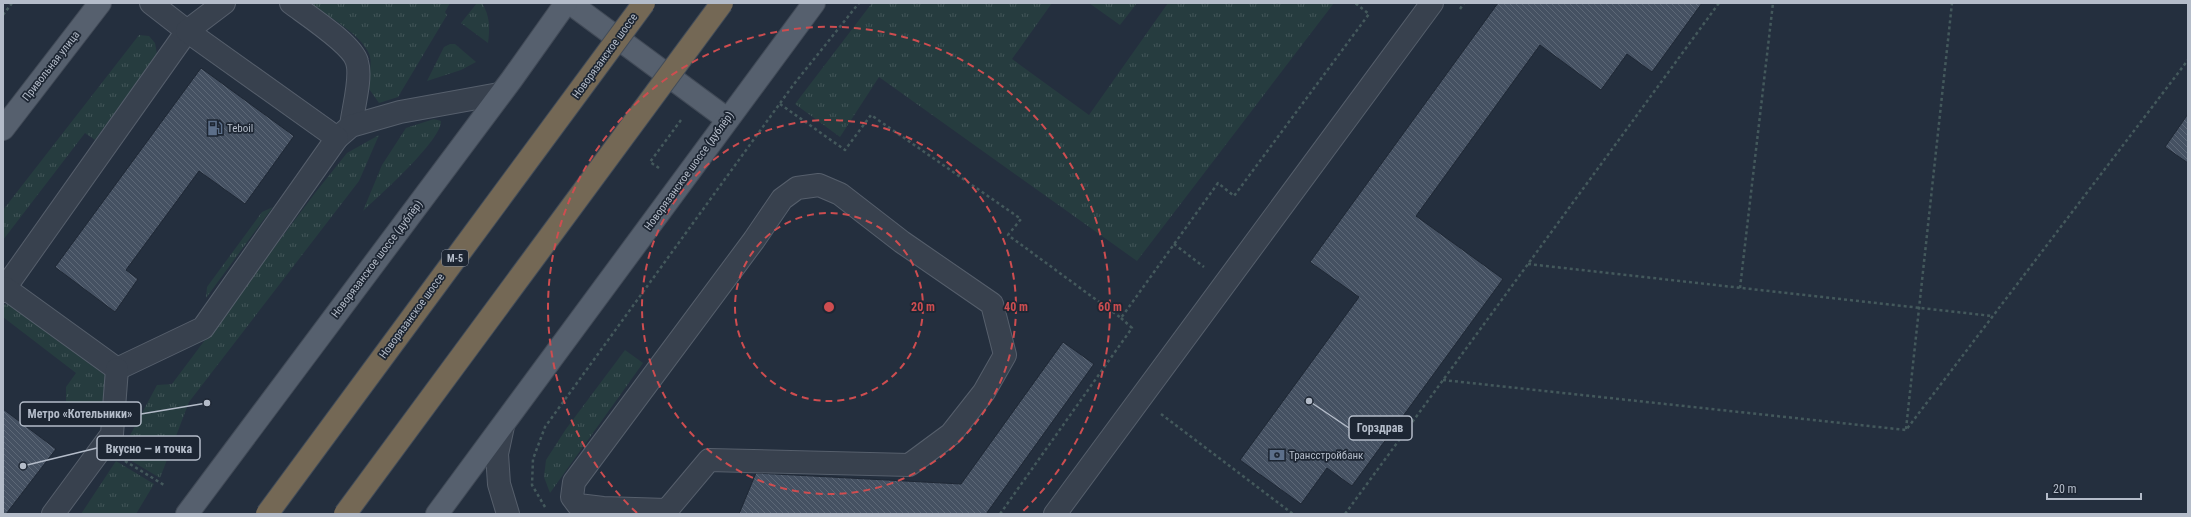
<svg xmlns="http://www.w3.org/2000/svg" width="2191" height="517" font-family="'Roboto Condensed',sans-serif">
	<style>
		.grass { fill: url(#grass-tufts) }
		.building { fill: url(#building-back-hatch); stroke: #1f2835 }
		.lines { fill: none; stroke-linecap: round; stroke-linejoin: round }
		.minor-casing { stroke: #565f6c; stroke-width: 24 }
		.major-casing { stroke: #414a57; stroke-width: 24 }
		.path { stroke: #44595c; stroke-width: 2.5; stroke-dasharray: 3 3; stroke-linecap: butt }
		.minor { stroke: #38414e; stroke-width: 22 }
		.major { stroke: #56606e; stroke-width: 22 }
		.highway-bridge-casing { stroke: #434c59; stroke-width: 24; stroke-linecap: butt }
		.highway-bridge { stroke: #746855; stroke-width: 22 }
		.ring { fill: none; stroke: #ce4d50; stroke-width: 2; stroke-dasharray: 7 5 }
		.labels { text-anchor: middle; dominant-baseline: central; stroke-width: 3.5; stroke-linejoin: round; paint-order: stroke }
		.shield { fill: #1d2633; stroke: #878f9c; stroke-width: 1 }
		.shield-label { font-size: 10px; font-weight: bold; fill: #b4bcc9 }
		.street-label { font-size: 11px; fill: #b4bcc9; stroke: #1d2633 }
		.poi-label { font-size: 11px; fill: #b4bcc9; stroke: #1d2633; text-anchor: start }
		.centre { fill: #ce4d50; stroke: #1d2633; stroke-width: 2 }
		.ring-label { font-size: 12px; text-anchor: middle; font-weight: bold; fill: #ce4d50; stroke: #1d2633; stroke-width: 3.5; stroke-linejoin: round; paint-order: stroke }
		.leader { fill: none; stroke: #b4bcc9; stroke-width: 1.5 }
		.callout-dot { fill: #b4bcc9; stroke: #1d2633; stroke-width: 1.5 }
		.callout { fill: #1d2633; stroke: #b4bcc9; stroke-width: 1.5 }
		.callout-label { font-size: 12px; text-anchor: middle; font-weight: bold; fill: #b4bcc9 }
	</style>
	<defs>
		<pattern id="grass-tufts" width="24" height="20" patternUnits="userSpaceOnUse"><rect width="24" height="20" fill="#263c3f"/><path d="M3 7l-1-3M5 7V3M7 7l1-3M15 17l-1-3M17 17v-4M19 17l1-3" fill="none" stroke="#435659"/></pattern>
		<pattern id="building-back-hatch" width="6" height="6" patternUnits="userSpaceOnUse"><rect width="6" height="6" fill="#455162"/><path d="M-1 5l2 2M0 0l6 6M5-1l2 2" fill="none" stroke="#5d6877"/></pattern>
	</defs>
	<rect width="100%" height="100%" fill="#242f3e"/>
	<g class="grass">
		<path d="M309 3H450L445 12 447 15 398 97 379 103 367 86C369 75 374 60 367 50 357 32 326 15 309 3Z"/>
		<path d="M477 3H482C490 16 490 28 488 43L461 23Z"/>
		<path d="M872 3H1052L1012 59 1089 115 1168 3H1334L1137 261 879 77 840 137 795 104Z"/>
		<path d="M1089 3H1137L1120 25Z"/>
		<path d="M139 35 149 36 155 43 157 54 95 140 85 133 3 240V210Z"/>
		<path d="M450 44H455L476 62 461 70 427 81 444 47Z"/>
		<path d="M434 119 441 121C442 140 379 196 363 211L382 165 406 128Z"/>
		<path d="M379 135 359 181 189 402 160 478 120 454 157 385 172 384 315 193 347 153Z"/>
		<path d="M273 207 206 298 207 287 262 212Z"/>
		<path d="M8 304 105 375 109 389C99 407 98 413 76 413L66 402V387L76 373 3 317V305Z"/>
		<path d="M625 350 643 363 550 493 544 477 546 460 566 429Z"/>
		<path d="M116 461 154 484 136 514H81Z"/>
	</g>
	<g class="building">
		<path d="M1498 3H1702L1652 72 1627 54 1601 90 1540 45 1416 216 1503 279 1352 486 1327 468 1301 504 1240 460 1359 297 1310 262Z"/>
		<path d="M201 68 294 136 245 204 199 171 126 270 138 279 115 312 55 267Z"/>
		<path d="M2188 114V163L2165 147Z"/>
		<path d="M1063 342 1094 364 986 514H739L756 473 961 484Z"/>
		<path d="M3 409 56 449 6 514H3Z"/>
	</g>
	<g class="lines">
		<defs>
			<g id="minor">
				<path d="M291 3C307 15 353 45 357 62 362 78 353 108 351 126"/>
				<path d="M337 138 351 126 400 112 499 94"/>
				<path d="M3 286 5 288 187 31 151 3"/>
				<path d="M3 291 5 288 117 369 203 328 337 138 187 31 224 3"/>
				<path d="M503 426 497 454 499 484 508 514"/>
				<path d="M53 514 112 434 117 369"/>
				<path d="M665 514 667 510 709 460 909 465 951 434 984 392 1005 355 992 304 902 242 840 194 819 185 797 188 782 199 754 240 574 482 572 497 578 505 603 508 667 510"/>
				<path d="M1055 514 1432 3"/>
			</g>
			<g id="major">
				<path d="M570 3 727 119"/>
				<path d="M3 129 100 3"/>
				<path d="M187 514 512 79 566 3"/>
				<path d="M437 514 814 3"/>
			</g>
		</defs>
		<use href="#minor" class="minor-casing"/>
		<use href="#major" class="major-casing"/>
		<g class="path">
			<path d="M1460 9 1464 3"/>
			<path d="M3 15 12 3"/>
			<path d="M780 104 845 150 871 115 1021 219 1008 235 1121 318 1218 183 1234 196 1369 14 1355 3"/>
			<path d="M659 168 650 162 681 120"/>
			<path d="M1174 244 1204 267"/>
			<path d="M1528 264 1992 316"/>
			<path d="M1740 288 1773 3"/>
			<path d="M1443 380 1906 430 2188 60"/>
			<path d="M1161 414 1293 514"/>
			<path d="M1906 429 1952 3"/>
			<path d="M125 461 164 485"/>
			<path d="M545 507 532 485 533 459 545 427 794 84 859 3"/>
			<path d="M1000 514 1132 328 1121 318"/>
			<path d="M1345 514 1719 3"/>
		</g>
		<use href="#minor" class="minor"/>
		<use href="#major" class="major"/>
		<defs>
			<g id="highway-bridge">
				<path d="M267 514 644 3"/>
				<path d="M345 514 722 3"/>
			</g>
		</defs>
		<use href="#highway-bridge" class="highway-bridge-casing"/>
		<use href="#highway-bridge" class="highway-bridge"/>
	</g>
	<g class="ring">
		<circle cx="829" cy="307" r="94"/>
		<circle cx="829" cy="307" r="187"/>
		<path d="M637 513A281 281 0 1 1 1021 513"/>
	</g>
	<defs>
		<symbol id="fuel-bare" viewBox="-9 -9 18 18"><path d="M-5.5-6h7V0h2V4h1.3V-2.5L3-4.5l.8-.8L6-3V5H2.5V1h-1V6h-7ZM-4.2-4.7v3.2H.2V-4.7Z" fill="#5c6f8a" stroke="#1d2633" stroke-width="2.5" paint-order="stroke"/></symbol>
		<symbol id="bank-bare" viewBox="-9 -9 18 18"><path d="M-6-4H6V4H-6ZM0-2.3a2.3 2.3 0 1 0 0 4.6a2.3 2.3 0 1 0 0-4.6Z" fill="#5c6f8a" stroke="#1d2633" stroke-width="2.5" paint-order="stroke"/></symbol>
	</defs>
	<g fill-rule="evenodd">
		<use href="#fuel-bare" x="204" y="117" width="22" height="22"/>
		<use href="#bank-bare" x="1266" y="444" width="22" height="22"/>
	</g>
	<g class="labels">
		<rect class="shield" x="442" y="250" width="26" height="16" rx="3"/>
		<g class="shield-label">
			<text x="455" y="258">М-5</text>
		</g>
		<g class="street-label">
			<text transform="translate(605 56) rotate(-54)">Новорязанское шоссе</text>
			<text transform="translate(51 66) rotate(-52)">Привольная улица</text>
			<text transform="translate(689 171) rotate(-54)">Новорязанское шоссе (дублёр)</text>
			<text transform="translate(377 259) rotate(-53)">Новорязанское шоссе (дублёр)</text>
			<text transform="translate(412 316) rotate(-54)">Новорязанское шоссе</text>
		</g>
		<g class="poi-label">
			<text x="227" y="128">Teboil</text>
			<text x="1289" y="455">Трансстройбанк</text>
		</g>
	</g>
	<circle cx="829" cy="307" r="6" class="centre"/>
	<g class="ring-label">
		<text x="923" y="311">20 m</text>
		<text x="1016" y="311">40 m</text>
		<text x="1110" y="311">60 m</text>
	</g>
	<path class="leader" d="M207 403L141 414M1309 401L1349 428M23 466L97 448"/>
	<g class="callout-dot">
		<circle cx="207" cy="403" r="4"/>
		<circle cx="1309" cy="401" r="4"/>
		<circle cx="23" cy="466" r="4"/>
	</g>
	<g class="callout">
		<rect x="20" y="402" width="121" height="24" rx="4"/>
		<rect x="1349" y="416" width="63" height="24" rx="4"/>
		<rect x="97" y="436" width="103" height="24" rx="4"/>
	</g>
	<g class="callout-label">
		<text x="80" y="418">Метро «Котельники»</text>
		<text x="1380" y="432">Горздрав</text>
		<text x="149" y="453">Вкусно — и точка</text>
	</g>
	<rect width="2191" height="517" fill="none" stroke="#b4bcc9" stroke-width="8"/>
	<path d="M2047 493v6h94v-6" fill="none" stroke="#b4bcc9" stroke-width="2"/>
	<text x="2053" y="493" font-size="12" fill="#b4bcc9" stroke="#1d2633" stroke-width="3" paint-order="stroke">20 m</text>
</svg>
